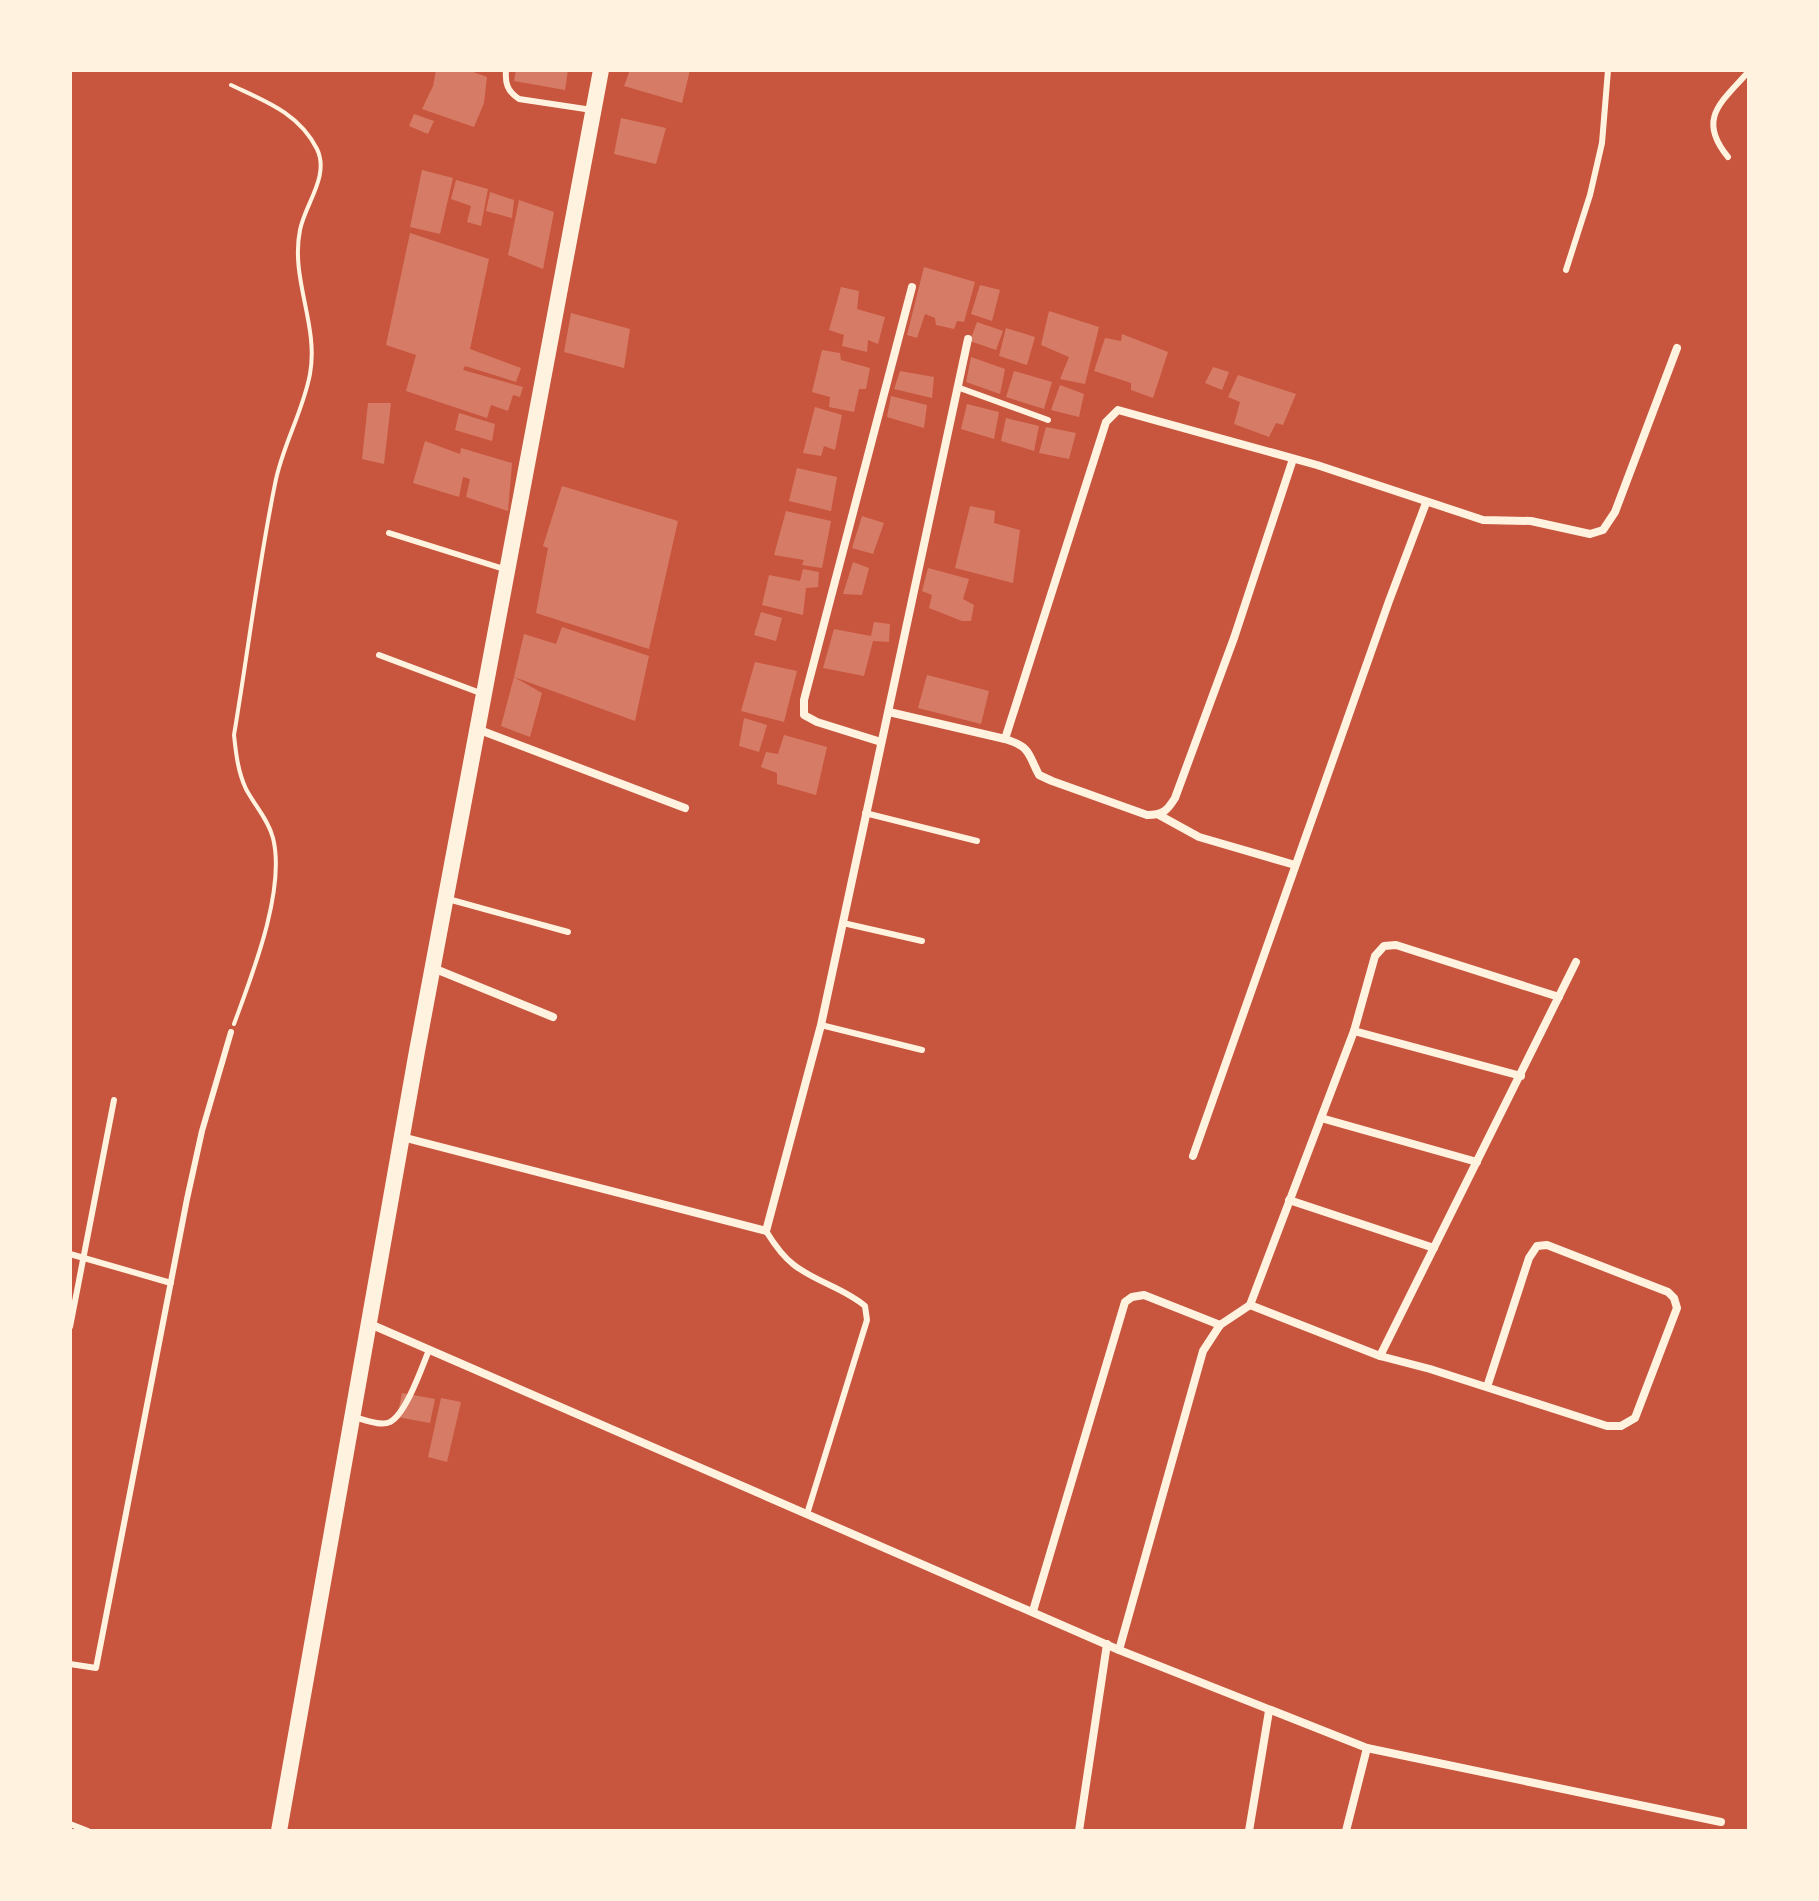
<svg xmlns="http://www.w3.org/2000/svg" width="1819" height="1901" font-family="'Exo 2',sans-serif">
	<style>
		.building { fill: #d67c66 }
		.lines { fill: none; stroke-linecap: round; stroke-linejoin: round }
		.path { stroke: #fff3e0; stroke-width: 4 }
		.service { stroke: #fff3e0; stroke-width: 6 }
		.minor { stroke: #fff3e0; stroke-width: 8 }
		.secondary { stroke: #fff3e0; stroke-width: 16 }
	</style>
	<rect width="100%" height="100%" fill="#c8553d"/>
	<g class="building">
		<path d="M436 70H468L487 77 484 103 474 127 422 109 433 86Z"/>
		<path d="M516 70H568L565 90 514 81Z"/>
		<path d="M630 70H690L682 103 624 86Z"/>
		<path d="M414 114 434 121 428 134 409 126Z"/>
		<path d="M621 118 666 128 656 164 614 154Z"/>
		<path d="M422 170 453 178 440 234 410 227Z"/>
		<path d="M456 180 488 189 481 226 467 222 471 206 451 199Z"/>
		<path d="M490 192 514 200 512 218 486 211Z"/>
		<path d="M519 200 554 212 543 269 508 255Z"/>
		<path d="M410 233 489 259 470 349 521 368 516 382 465 366 463 370 523 387 520 397 513 395 508 411 491 405 487 418 406 391 416 355 386 345Z"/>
		<path d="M924 267 975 282 964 322 957 321 954 329 936 325 935 318 925 314 917 338 907 335Z"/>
		<path d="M980 285 1000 290 992 321 971 314Z"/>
		<path d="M841 287 859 291 857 309 885 317 878 344 868 340 867 352 842 346 844 335 829 330Z"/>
		<path d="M1049 311 1099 327 1085 384 1060 379 1069 357 1041 345Z"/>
		<path d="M571 313 630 329 624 368 564 352Z"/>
		<path d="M977 322 1003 331 996 350 970 341Z"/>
		<path d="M1006 328 1035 337 1027 365 999 356Z"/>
		<path d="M1122 334 1168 352 1153 398 1131 390V383L1094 371 1105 338 1121 341Z"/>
		<path d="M822 350 840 353 841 360 870 368 866 389H859L854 412 829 407 830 397 812 392Z"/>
		<path d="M971 357 1005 369 1000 394 966 382Z"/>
		<path d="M1213 367 1229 372 1222 390 1205 383Z"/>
		<path d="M900 371 934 377 932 398 894 389Z"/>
		<path d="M1014 371 1052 382 1044 409 1006 397Z"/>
		<path d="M1238 375 1296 394 1283 425 1276 423 1269 437 1234 424 1240 402 1228 397Z"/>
		<path d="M1060 385 1084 394 1079 417 1051 410Z"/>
		<path d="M891 396 927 405 924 428 887 417Z"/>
		<path d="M368 403H391L384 464 362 459Z"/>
		<path d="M967 404 999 412 994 439 961 429Z"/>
		<path d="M815 407 842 415 835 450 824 446 821 456 803 453Z"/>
		<path d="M459 413 495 424 492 441 455 430Z"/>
		<path d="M1006 418 1039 426 1034 451 1001 441Z"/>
		<path d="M1046 427 1076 433 1069 459 1039 453Z"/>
		<path d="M425 441 460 454 461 448 512 463 508 511 466 497 470 479 463 477 459 497 413 483Z"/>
		<path d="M797 468 837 477 831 511 789 501Z"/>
		<path d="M562 486 678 521 649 649 536 613 548 548 543 546Z"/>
		<path d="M970 506 995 511 994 523 1020 530 1013 583 955 568Z"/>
		<path d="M786 511 831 521 822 568 802 565 804 560 774 555Z"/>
		<path d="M862 516 884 523 873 554 852 548Z"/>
		<path d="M853 562 869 568 862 595 843 594Z"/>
		<path d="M928 568 969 579 963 599 974 605 971 621H962L929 608 932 595 922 591Z"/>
		<path d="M803 569 819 572 818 587 806 588 803 615 762 605 769 575 800 581Z"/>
		<path d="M761 612 782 618 776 641 754 635Z"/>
		<path d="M874 622 890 624 889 642 873 641 864 676 823 668 834 629 871 636Z"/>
		<path d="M562 627 649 656 635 721 514 677 524 634 556 644Z"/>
		<path d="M755 662 797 671 784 722 741 711Z"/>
		<path d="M927 675 989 691 981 724 918 708Z"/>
		<path d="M514 677 542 693 530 737 501 726Z"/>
		<path d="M744 718 767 725 759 752 739 746Z"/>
		<path d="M784 735 827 747 816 795 777 784V773L761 767 766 752 778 754Z"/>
		<path d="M402 1393 435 1399 430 1423 397 1417Z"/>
		<path d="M441 1398 461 1402 447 1462 428 1457Z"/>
	</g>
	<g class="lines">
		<path class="path" d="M231 85C265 101 299 113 317 149 330 176 305 204 300 230 290 279 319 325 310 374 303 412 282 446 275 484 258 567 248 652 234 735 236 754 238 772 246 789 255 806 268 819 273 838 286 890 252 975 234 1024"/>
		<g class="service">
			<path d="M506 70C505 83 507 91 519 99L592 110"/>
			<path d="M1728 157C1696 118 1722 102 1749 71"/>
			<path d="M1566 270 1590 195 1602 143 1608 70"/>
			<path d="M957 387 1048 420"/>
			<path d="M389 533 504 569"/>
			<path d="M379 655 483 694"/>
			<path d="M865 813 977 841"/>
			<path d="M448 899 568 932"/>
			<path d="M843 923 922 941"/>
			<path d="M821 1025 922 1050"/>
			<path d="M766 1231C774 1244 782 1256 794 1265 816 1282 844 1288 865 1306L867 1320 807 1514"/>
			<path d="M70 1254 171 1283"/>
			<path d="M70 1327 114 1100"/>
			<path d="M353 1417C363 1419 381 1427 390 1422 406 1414 422 1367 429 1350"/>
			<path d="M70 1664 96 1668 187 1199 202 1131 231 1032"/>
			<path d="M70 1824 88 1831"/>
		</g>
		<g class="minor">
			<path d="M889 712 1005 739 1106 422 1118 410 1317 465 1483 520 1531 521 1590 534 1603 530 1615 512 1677 348"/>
			<path d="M477 729 685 808"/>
			<path d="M1005 739C1031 747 1028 754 1039 775L1052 781 1147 815C1163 815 1167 811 1175 798L1234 638 1293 459"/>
			<path d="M881 742 817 722 804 715V700L912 287"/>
			<path d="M1159 815 1199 837 1295 865"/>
			<path d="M433 968 553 1017"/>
			<path d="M1354 1031 1521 1076"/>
			<path d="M1321 1118 1477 1162"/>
			<path d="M402 1137 766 1231 821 1025 968 339"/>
			<path d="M1193 1156 1389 601 1426 503"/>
			<path d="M1289 1200 1434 1248"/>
			<path d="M1250 1305 1380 1356 1430 1369 1607 1426H1621L1635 1418 1677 1308 1674 1298 1668 1292 1547 1245 1537 1246 1529 1258 1487 1387"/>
			<path d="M370 1324 1119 1650 1367 1748 1721 1822"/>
			<path d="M1380 1356 1576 962"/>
			<path d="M1033 1611 1125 1302 1132 1297 1144 1295 1220 1325"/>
			<path d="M1119 1650 1203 1351 1220 1325 1250 1305 1354 1031 1375 956 1384 946 1396 945 1559 997"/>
			<path d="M1079 1831 1107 1644"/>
			<path d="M1249 1831 1269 1711"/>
			<path d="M1346 1831 1367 1748"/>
		</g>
		<path class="secondary" d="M279 1831 417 1051 601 70"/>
	</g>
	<rect width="1819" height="1901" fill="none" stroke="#fff3e0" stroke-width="144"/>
</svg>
